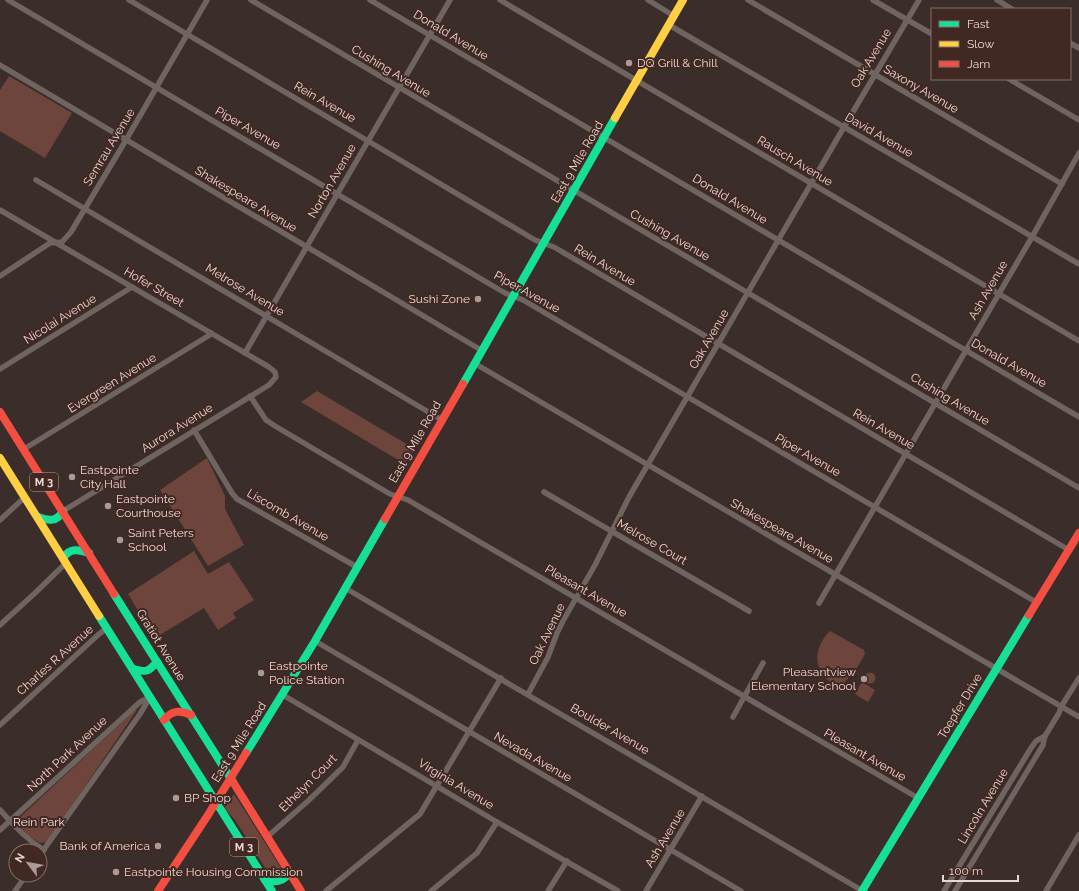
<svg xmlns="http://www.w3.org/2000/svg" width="1079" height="891" font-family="Raleway,sans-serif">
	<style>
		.green { fill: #6e453d }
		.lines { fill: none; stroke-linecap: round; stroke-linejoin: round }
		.street { stroke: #706460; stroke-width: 5.5 }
		.fast { stroke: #16e098; stroke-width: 8 }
		.slow { stroke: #ffcf43; stroke-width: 8 }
		.jam { stroke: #f24e42; stroke-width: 8 }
		.poi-dot { fill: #ab9b97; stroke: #422822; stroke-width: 1.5 }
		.labels { text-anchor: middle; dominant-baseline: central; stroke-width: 4; stroke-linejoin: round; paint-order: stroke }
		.shield { fill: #422822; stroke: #b6a29d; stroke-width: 1 }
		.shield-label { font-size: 11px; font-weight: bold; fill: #e8d6d2 }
		.street-label { font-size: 12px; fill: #e8d6d2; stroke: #422822 }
		.poi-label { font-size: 12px; fill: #e8d6d2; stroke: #422822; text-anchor: start }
		.park-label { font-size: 12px; fill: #f4dfda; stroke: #422822 }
	</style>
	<rect width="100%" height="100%" fill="#3b2d29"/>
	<g class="green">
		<path d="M9 76 72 113 45 158 0 131V90Z"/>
		<path d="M317 391 415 449 405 464 301 402Z"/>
		<path d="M207 458 225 496V509L244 545 208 566 160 490Z"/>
		<path d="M194 551 208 574 229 562 254 600 233 613 236 618 218 630 204 608 155 638 128 594Z"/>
		<path d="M830 631 864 650 865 654 857 668 840 688C814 675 810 651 830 631Z"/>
		<circle cx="870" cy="678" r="5.5"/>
		<path d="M862 682 875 690 868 702 855 694Z"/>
		<path d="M135 710H137L47 842 40 843 28 835 17 823V820Z"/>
		<path d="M234 794 283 871V873L281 877 274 878 269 874 235 820 225 809V807Z"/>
	</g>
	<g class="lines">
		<g class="street">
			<path d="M8 0 505 293 523 300 1036 602"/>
			<path d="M129 0 368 141 535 240 554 247 1069 550"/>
			<path d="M251 0 1079 488"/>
			<path d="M370 0 1079 417"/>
			<path d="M500 0 1079 341"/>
			<path d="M648 0 674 16"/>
			<path d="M748 0 1062 184"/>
			<path d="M873 0 932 34"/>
			<path d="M997 0 1012 9"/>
			<path d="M669 25 1079 264"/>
			<path d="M1070 43 1079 48"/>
			<path d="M0 65 481 350"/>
			<path d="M1009 79 1079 120"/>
			<path d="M36 180 442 420"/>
			<path d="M0 210 269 367 275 372 276 377 269 385 63 511"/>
			<path d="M0 276 50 243 62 242 71 232 126 140 207 0"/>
			<path d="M245 353 450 0"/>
			<path d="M474 363 1079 717"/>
			<path d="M0 369 132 287"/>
			<path d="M250 396 266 420 275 426 390 494 408 500 918 798"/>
			<path d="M194 430 232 493 237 499 357 567"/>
			<path d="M24 449 208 336 211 333"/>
			<path d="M544 492 749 611"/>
			<path d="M0 520 25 497"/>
			<path d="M345 588 863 891"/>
			<path d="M819 603 1032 237 1079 153"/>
			<path d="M0 625 35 593 66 563"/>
			<path d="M315 641 741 891"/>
			<path d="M528 694 548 657 557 633 563 621 595 565 629 497 844 127 919 0"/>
			<path d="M283 695 497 822 618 891"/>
			<path d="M733 717 763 663"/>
			<path d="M0 725 99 634 107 628"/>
			<path d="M0 810C14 825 26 839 44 850"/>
			<path d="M0 830 140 702 150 697"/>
			<path d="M267 837 308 801 343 767 358 740"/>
			<path d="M40 855 140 714 150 697"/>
			<path d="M15 891 26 875"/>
			<path d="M326 891 420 814 501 678"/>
			<path d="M431 891 477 853 497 822"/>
			<path d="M548 891 567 861"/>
			<path d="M646 891 702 796"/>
			<path d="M944 891 1031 748 1036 741 1045 736"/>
			<path d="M955 891 1043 745 1045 736 1059 713 1061 707 1079 678"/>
			<path d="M1046 891 1079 835"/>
		</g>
		<g class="fast">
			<path d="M463 384 615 118"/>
			<path d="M38 517C49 521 57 522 63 511"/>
			<path d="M63 558C70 548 78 549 89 553"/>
			<path d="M114 594 233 782"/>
			<path d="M99 616 272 891"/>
			<path d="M133 669C147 672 147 673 157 662"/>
			<path d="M246 753 315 641 385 519"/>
			<path d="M265 880C275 883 283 882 289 873"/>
			<path d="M862 891 1029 615"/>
		</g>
		<g class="slow">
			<path d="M615 118 683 0"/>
			<path d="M0 458 99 616"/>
		</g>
		<g class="jam">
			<path d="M0 412 114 594"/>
			<path d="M385 519 463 384"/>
			<path d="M1029 615 1079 533"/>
			<path d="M164 720C172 710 180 710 191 715"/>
			<path d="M233 782 301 891"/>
			<path d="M158 891 208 815 246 753"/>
		</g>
	</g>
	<g class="poi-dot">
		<circle cx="629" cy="63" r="4"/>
		<circle cx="478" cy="299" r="4"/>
		<circle cx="72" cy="477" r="4"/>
		<circle cx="108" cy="506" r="4"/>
		<circle cx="120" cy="540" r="4"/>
		<circle cx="261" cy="673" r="4"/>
		<circle cx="864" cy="679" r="4"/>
		<circle cx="176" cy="798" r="4"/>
		<circle cx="158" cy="846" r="4"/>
		<circle cx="116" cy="872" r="4"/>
	</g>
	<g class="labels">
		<g class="shield">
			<rect x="30" y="473" width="28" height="18" rx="3"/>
			<rect x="230" y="838" width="28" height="18" rx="3"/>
		</g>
		<g class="shield-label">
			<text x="44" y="482">M 3</text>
			<text x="244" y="847">M 3</text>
		</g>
		<g class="street-label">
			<text transform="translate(451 35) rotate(31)">Donald Avenue</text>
			<text transform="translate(871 58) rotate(-59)">Oak Avenue</text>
			<text transform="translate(391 71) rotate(31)">Cushing Avenue</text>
			<text transform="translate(921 89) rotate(30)">Saxony Avenue</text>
			<text transform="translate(325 102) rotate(30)">Rein Avenue</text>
			<text transform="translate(248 128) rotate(30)">Piper Avenue</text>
			<text transform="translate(879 135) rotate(30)">David Avenue</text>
			<text transform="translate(109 147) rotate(-59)">Semrau Avenue</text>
			<text transform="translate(795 161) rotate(31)">Rausch Avenue</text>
			<text transform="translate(577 162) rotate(-60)">East 9 Mile Road</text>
			<text transform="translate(332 181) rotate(-60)">Norton Avenue</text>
			<text transform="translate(246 199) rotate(31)">Shakespeare Avenue</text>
			<text transform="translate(730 199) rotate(31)">Donald Avenue</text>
			<text transform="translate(670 235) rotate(30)">Cushing Avenue</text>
			<text transform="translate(605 265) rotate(31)">Rein Avenue</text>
			<text transform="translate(154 287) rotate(30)">Hofer Street</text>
			<text transform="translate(245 290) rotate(31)">Melrose Avenue</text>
			<text transform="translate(988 290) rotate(-60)">Ash Avenue</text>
			<text transform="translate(527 292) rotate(29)">Piper Avenue</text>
			<text transform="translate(60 319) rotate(-32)">Nicolai Avenue</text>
			<text transform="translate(709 339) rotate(-60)">Oak Avenue</text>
			<text transform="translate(1009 363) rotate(30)">Donald Avenue</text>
			<text transform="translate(112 383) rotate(-32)">Evergreen Avenue</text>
			<text transform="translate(950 399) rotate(31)">Cushing Avenue</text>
			<text transform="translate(177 428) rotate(-32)">Aurora Avenue</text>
			<text transform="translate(884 429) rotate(30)">Rein Avenue</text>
			<text transform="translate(415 442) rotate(-60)">East 9 Mile Road</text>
			<text transform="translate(808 455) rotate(30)">Piper Avenue</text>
			<text transform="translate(288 515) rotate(30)">Liscomb Avenue</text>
			<text transform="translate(782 531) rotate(30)">Shakespeare Avenue</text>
			<text transform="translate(652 542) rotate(30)">Melrose Court</text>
			<text transform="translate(586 591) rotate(30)">Pleasant Avenue</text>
			<text transform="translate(547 634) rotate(-64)">Oak Avenue</text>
			<text transform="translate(161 645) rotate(58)">Gratiot Avenue</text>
			<text transform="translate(55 660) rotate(-42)">Charles R Avenue</text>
			<text transform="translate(960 706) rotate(-59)">Toepfer Drive</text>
			<text transform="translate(610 729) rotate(30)">Boulder Avenue</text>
			<text transform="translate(239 742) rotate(-58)">East 9 Mile Road</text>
			<text transform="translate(67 754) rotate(-43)">North Park Avenue</text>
			<text transform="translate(865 755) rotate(30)">Pleasant Avenue</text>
			<text transform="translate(533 757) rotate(30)">Nevada Avenue</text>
			<text transform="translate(308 783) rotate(-45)">Ethelyn Court</text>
			<text transform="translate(456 784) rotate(31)">Virginia Avenue</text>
			<text transform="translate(983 806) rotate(-59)">Lincoln Avenue</text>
			<text transform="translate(665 838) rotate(-59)">Ash Avenue</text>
		</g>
		<g class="poi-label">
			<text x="637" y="63">DQ Grill &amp; Chill</text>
			<text x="470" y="299" text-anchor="end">Sushi Zone</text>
			<text x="80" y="470">Eastpointe<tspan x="80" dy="14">City Hall</tspan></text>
			<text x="116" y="499">Eastpointe<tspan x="116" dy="14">Courthouse</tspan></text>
			<text x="128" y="533">Saint Peters<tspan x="128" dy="14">School</tspan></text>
			<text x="269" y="666">Eastpointe<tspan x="269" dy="14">Police Station</tspan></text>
			<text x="856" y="672" text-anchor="end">Pleasantview<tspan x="856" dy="14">Elementary School</tspan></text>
			<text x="184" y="798">BP Shop</text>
			<text x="150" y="846" text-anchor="end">Bank of America</text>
			<text x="124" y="872">Eastpointe Housing Commission</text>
		</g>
		<g class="park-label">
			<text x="39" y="822">Rein Park</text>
		</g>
	</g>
	<rect x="931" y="8" width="140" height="72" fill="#422822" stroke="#846e68"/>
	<rect x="939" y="21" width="20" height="6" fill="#16e098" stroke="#846e68"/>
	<text x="967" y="28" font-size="12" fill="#e8d6d2">Fast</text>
	<rect x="939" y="41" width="20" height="6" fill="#ffcf43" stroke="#846e68"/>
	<text x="967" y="48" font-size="12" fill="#e8d6d2">Slow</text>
	<rect x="939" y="61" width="20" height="6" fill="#f24e42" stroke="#846e68"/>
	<text x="967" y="68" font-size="12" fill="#e8d6d2">Jam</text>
	<g transform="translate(28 863) rotate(302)"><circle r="19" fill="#422822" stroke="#846e68"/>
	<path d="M0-3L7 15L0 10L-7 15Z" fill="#ab9b97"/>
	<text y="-6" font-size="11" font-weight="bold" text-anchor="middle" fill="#e8d6d2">N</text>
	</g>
	<path d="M943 875v6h75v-6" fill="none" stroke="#e8d6d2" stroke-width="2"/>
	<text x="949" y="875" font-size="12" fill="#e8d6d2" stroke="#422822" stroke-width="3" paint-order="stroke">100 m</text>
</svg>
